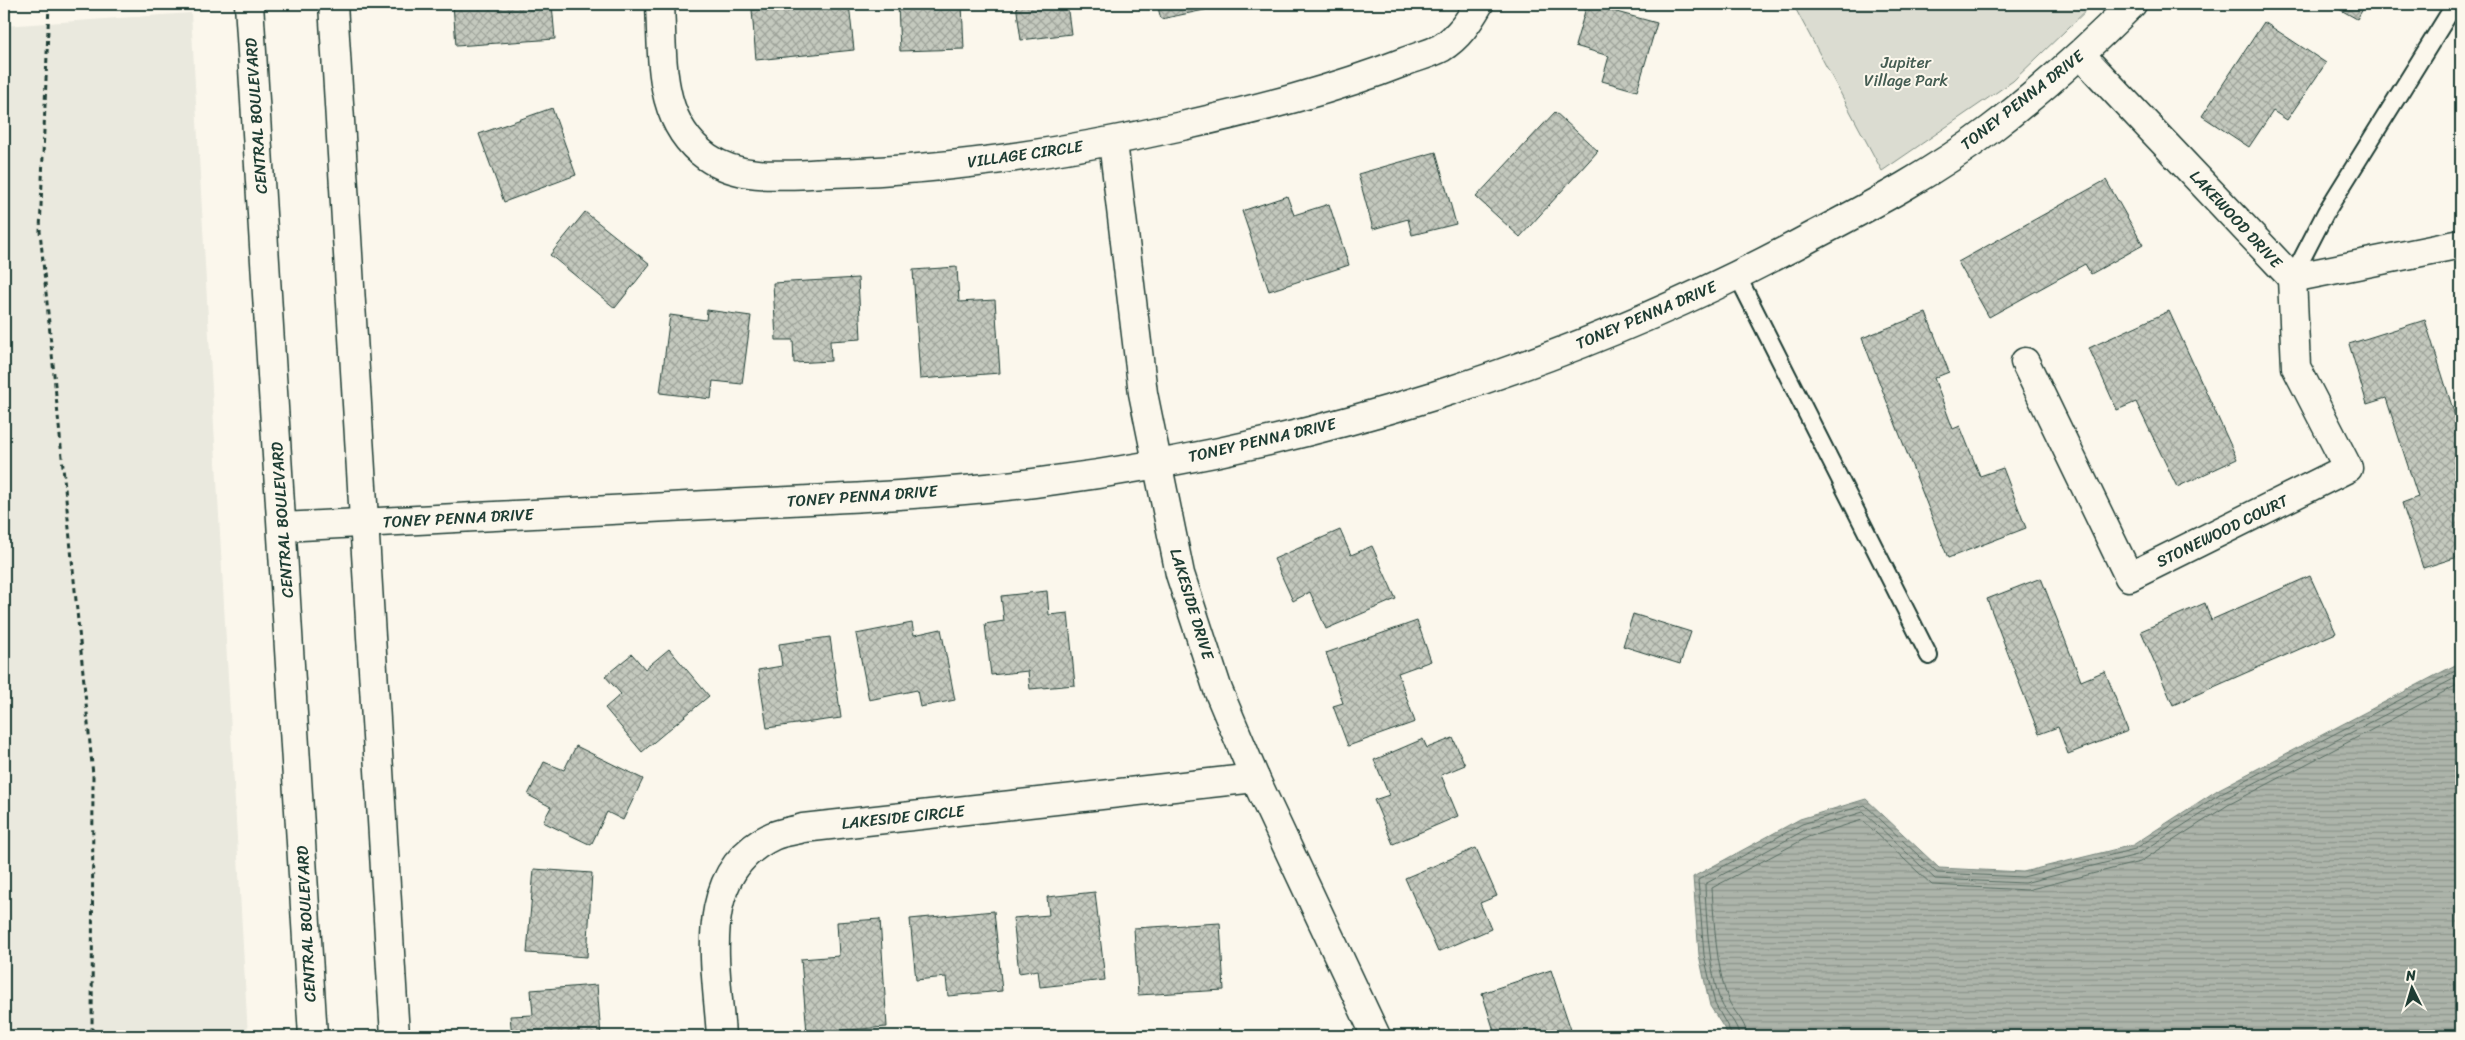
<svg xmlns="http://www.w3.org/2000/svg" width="2465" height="1040" font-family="Sriracha,sans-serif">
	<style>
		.built { fill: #eae9de }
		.park { fill: #dbdcd1; stroke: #7d8c82 }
		.water { fill: url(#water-rules); stroke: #74847b }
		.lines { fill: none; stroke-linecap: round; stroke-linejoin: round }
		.shore { stroke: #586d63; stroke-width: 1 }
		.building { fill: url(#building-cross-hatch); stroke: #1f3d34 }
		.lane-casing { stroke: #1f3d34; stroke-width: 20 }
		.street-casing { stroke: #1f3d34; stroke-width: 31 }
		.secondary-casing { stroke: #1f3d34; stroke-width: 31 }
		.path { stroke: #1f3d34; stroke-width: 3; stroke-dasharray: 5 4; stroke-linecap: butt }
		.lane { stroke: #fbf7ec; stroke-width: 16 }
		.street { stroke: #fbf7ec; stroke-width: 28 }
		.secondary { stroke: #fbf7ec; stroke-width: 28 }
		.labels { text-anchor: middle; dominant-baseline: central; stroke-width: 4; stroke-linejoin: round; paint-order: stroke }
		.park-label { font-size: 16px; fill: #455d53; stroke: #fbf7ec }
		.street-label { font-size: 16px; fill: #1f3d34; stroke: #fbf7ec }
	</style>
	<defs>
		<pattern id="water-rules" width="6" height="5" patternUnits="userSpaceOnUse" patternTransform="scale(1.25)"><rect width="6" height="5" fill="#adb4aa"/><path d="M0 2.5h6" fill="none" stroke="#8c948b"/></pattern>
		<pattern id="building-cross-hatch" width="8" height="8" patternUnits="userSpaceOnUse" patternTransform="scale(1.25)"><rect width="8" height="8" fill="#c4c9be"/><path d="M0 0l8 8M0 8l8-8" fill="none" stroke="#9fa49b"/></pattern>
	</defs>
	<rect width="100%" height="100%" fill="#fbf7ec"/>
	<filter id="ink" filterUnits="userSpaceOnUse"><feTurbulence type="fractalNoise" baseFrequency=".02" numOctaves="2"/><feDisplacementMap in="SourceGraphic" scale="10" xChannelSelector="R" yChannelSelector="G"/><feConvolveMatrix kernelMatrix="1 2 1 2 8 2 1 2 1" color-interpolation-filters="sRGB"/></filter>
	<g filter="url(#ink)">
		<path class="built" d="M191 13 248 1036H4V26Z"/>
		<path class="park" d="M1793 4H2093L2013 81 1882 171Z"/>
		<path class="water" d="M2461 662V1036H1729L1710 1006 1699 955 1693 877 1800 819 1866 799 1939 868 2023 872 2133 845 2219 789Z"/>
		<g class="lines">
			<g class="shore">
				<path d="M1733 1036 1715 1004 1704 955 1698 880 1802 824 1865 805 1937 873 2023 877 2135 849 2221 793 2461 668"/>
				<path d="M1739 1036C1738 1023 1726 1014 1721 1002 1709 974 1706 916 1705 884L1805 830 1863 812 1935 879 2024 883 2137 855 2224 799 2461 675"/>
				<path d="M1747 1036C1746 1021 1733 1012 1728 999 1716 967 1714 922 1712 888L1808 837 1862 820 1932 885 2027 890 2140 862 2228 805 2461 683"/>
			</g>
		</g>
		<g class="building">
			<path d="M453 4H552L555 39 456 46Z"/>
			<path d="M770 4H849L854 50 756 60 752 10 770 8Z"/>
			<path d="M898 4H962L964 49 900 51Z"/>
			<path d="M1016 4H1067L1071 34 1021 40Z"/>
			<path d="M1157 4H1233L1161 19Z"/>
			<path d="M1587 4 1657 23 1637 91 1602 81 1609 56 1575 46Z"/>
			<path d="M2330 4H2366L2357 19Z"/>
			<path d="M2264 22 2326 63 2287 120 2273 111 2249 147 2202 116Z"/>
			<path d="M552 108 576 175 504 202 479 134Z"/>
			<path d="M1555 112 1598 151 1520 237 1476 197Z"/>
			<path d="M1436 152 1456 224 1412 235 1408 219 1373 229 1358 174Z"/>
			<path d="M2106 180 2143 245 2091 274 2085 264 1989 317 1958 262Z"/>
			<path d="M1287 196 1294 215 1329 204 1349 265 1269 291 1242 211Z"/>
			<path d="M585 212 650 264 615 308 550 255Z"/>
			<path d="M957 267 959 302 995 300 1000 373 920 379 913 270Z"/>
			<path d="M858 278 861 339 830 341 831 361 794 363 793 340H776L773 283Z"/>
			<path d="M707 310 751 316 742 384 713 381 711 399 660 393 670 315 706 320Z"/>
			<path d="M2169 311 2237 459 2177 487 2136 402 2117 410 2089 348Z"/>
			<path d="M1926 313 1949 372 1934 378 1953 429 1960 426 1980 476 2003 468 2026 528 1948 558 1862 338Z"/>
			<path d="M2425 320 2461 435V556L2423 568 2402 503 2418 497 2386 398 2367 404 2349 344Z"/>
			<path d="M1340 530 1351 555 1372 546 1396 599 1326 629 1310 592 1293 601 1274 559Z"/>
			<path d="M2310 576 2336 633 2173 705 2141 631 2205 603 2211 620Z"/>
			<path d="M2041 578 2081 681 2105 671 2128 731 2068 754 2058 727 2039 734 1987 599Z"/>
			<path d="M1047 591 1049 615 1068 613 1075 685 1030 689 1028 671 991 675 985 624 1004 621 1001 596Z"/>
			<path d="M1633 614 1691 632 1680 664 1623 646Z"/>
			<path d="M1417 621 1431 661 1398 673 1415 722 1348 746 1333 706 1343 703 1326 653Z"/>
			<path d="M912 623 914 635 941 629 955 700 920 707 917 690 869 700 856 634Z"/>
			<path d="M830 637 841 718 767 728 758 670 782 666 779 644Z"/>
			<path d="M669 649 709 696 642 752 605 708 621 694 605 676 632 654 645 669Z"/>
			<path d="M1453 738 1465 765 1441 775 1458 816 1393 844 1374 800 1389 795 1374 760 1423 739 1427 748Z"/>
			<path d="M576 746 643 779 623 820 607 812 591 845 543 822 551 807 528 795 544 762 564 770Z"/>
			<path d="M1476 848 1497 896 1480 903 1491 929 1438 952 1405 878Z"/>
			<path d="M534 869 592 873 587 957 527 953Z"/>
			<path d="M1095 892 1105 980 1040 987 1038 970 1019 973 1013 918 1049 915 1047 897Z"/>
			<path d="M994 911 1002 991 948 996 946 977 916 980 910 919Z"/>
			<path d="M880 919 887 1027 807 1033 801 959 839 956 837 922Z"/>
			<path d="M1220 923 1224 990 1138 995 1134 928Z"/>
			<path d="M1551 970 1573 1036H1488L1495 1034 1482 993Z"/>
			<path d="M597 985 601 1036H512L510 1016 533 1015 531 990Z"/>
		</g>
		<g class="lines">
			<defs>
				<g id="lane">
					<path d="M1737 275 1929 656"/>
					<path d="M2292 278 2326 212 2455 4"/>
				</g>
				<g id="street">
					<path d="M660 4C663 59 657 121 707 157 742 182 791 174 831 173 949 170 1067 152 1182 126 1257 109 1333 90 1404 62 1416 57 1430 54 1441 48 1459 37 1469 21 1479 4"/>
					<path d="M2081 55 2292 278 2461 244"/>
					<path d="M1113 142 1143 393 1180 574 1218 690 1255 778 1376 1036"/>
					<path d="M2025 362 2129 577 2348 468 2296 367 2292 278"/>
					<path d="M721 1036C717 967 694 873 773 836 782 832 794 831 803 828L1255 778"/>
				</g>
				<g id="secondary">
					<path d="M249 4 313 1036"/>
					<path d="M333 4 395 1036"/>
					<path d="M282 527C430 519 579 512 727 504 829 499 932 495 1034 483 1305 449 1573 366 1813 236 1874 204 1936 171 1991 129 2041 91 2088 48 2132 4"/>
				</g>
			</defs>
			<use href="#lane" class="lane-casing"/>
			<use href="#street" class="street-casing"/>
			<use href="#secondary" class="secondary-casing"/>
			<path class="path" d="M49 4 40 231 93 775 92 1036"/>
			<use href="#lane" class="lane"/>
			<use href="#street" class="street"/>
			<use href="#secondary" class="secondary"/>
		</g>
	</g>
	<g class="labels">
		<g class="park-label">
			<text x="1906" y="62">Jupiter<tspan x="1906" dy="18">Village Park</tspan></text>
		</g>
		<g class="street-label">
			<text transform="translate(2022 100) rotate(-38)">TONEY PENNA DRIVE</text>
			<text transform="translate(256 116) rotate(-94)">CENTRAL BOULEVARD</text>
			<text transform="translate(1025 154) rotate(-8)">VILLAGE CIRCLE</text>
			<text transform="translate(2236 219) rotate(47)">LAKEWOOD DRIVE</text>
			<text transform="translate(1646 315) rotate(-23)">TONEY PENNA DRIVE</text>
			<text transform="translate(1262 440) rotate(-13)">TONEY PENNA DRIVE</text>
			<text transform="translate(862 496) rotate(-4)">TONEY PENNA DRIVE</text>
			<text transform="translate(458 518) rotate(-3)">TONEY PENNA DRIVE</text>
			<text transform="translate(282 520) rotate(-94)">CENTRAL BOULEVARD</text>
			<text transform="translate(2222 531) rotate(-26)">STONEWOOD COURT</text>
			<text transform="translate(1192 604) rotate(73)">LAKESIDE DRIVE</text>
			<text transform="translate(903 817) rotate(-6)">LAKESIDE CIRCLE</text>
			<text transform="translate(306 924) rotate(-93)">CENTRAL BOULEVARD</text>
		</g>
	</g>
	<rect width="2465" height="1040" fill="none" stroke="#fbf7ec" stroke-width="20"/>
	<rect x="10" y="10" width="2445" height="1020" fill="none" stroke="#1f3d34" stroke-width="2" filter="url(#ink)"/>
	<g transform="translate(2412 988) rotate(355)" stroke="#fbf7ec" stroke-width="4" paint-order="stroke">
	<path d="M0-4L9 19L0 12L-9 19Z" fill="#1f3d34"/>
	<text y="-8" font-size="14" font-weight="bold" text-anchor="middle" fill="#1f3d34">N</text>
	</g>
</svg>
